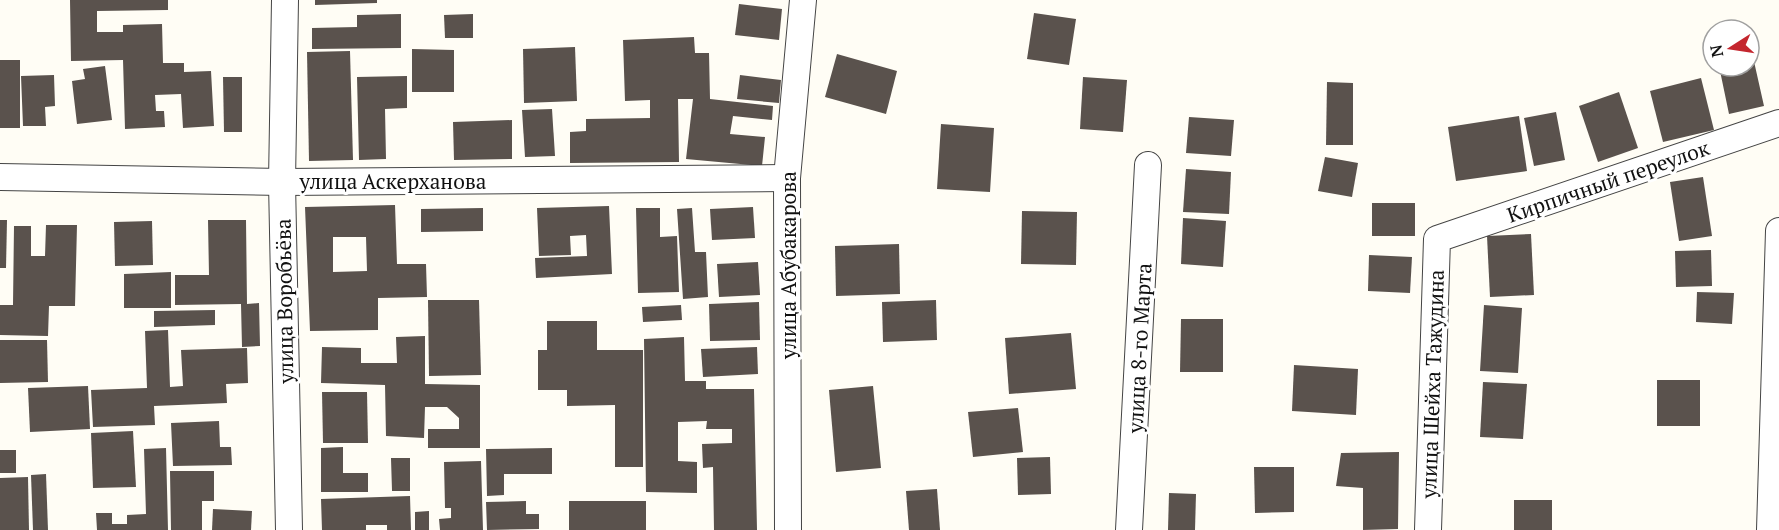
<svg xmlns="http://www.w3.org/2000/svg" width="1779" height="530" font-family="'PT Serif',serif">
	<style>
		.building { fill: #5a524d; fill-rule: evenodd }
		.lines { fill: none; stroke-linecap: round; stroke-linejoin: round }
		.street-casing { stroke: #444; stroke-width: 28 }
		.street { stroke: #fff; stroke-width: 26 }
		.labels { text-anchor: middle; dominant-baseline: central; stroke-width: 6; stroke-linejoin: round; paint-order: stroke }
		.street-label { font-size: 21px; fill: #111; stroke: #fff }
	</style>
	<rect width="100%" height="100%" fill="#fffdf5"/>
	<g class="building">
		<path d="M70 0H168V10L97 11V32H123V25L162 24 163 63H184V72L211 71 214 126 183 128 181 94 155 95 156 111H164L165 127 125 129 123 60 71 61Z"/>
		<path d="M315 0H377V3L315 5Z"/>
		<path d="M739 4 782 9 779 40 735 35Z"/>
		<path d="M1034 13 1076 19 1069 65 1027 59Z"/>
		<path d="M401 14V48L312 49V28L357 27V15Z"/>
		<path d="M473 14V38H445L444 15Z"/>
		<path d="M694 37 695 53H709L710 99 773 106 772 120 733 116 730 134 765 137 762 166 686 159 693 99H678L679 162 570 163V132L586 131V119L650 118V100L625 101 623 40Z"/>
		<path d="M575 47 577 101 524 103 523 49Z"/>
		<path d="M412 49 454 50V92H412Z"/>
		<path d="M350 51 353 160 309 161 307 52Z"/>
		<path d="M837 54 897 71 886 114 825 97Z"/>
		<path d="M1753 57 1764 106 1729 114 1719 66H1749V58Z"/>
		<rect x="0" y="60" width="20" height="68"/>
		<path d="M105 66 112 120 77 124 72 81 85 79 83 69Z"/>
		<path d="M54 75 55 106 45 107 46 126H23L21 76Z"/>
		<path d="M740 75 781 80 779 103 737 99Z"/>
		<path d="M407 76V108L385 109 386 159 359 160 357 77Z"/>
		<path d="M223 77H242V132H224Z"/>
		<path d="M1083 77 1127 80 1123 132 1080 129Z"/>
		<path d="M1701 78 1714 130 1663 142 1650 91Z"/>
		<path d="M1327 82 1353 83V145H1326Z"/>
		<path d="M1619 92 1638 148 1598 162 1579 106Z"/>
		<path d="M552 109 555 156 525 157 522 110Z"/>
		<path d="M1556 112 1565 160 1534 166 1524 118Z"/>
		<path d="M1519 116 1527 171 1456 181 1448 127Z"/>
		<path d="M1189 117 1234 120 1231 156 1186 153Z"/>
		<path d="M512 120V159L454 160 453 122Z"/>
		<path d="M941 124 994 128 990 192 937 189Z"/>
		<path d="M1325 157 1358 163 1352 197 1318 191Z"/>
		<path d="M1186 169 1231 172 1229 214 1183 212Z"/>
		<path d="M1703 177 1712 236 1679 241 1670 182Z"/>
		<rect x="1372" y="203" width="43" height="33"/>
		<path d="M395 205 397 264H426L427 297 378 298V330L310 331 305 207ZM333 237H366L367 271 333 272Z"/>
		<path d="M609 206 612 274 536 278 535 258 587 256 586 235 570 236 571 255 539 256 537 208Z"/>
		<path d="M753 207 755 238 712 240 710 209Z"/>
		<path d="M483 208V231L421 232V209Z"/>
		<path d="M636 208H660V237L677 236 679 292 638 293Z"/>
		<path d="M692 208 695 252H706L708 297 683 299 677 209Z"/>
		<path d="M1022 211 1077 212 1076 265 1021 264Z"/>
		<path d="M1183 218 1226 221 1223 267 1181 264Z"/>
		<path d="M0 220H7L6 268H0Z"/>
		<path d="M208 220H246L247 304 259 303 260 346 242 347 241 304 175 305V275H209Z"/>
		<path d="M152 221 153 265 115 266 114 222Z"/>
		<path d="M46 225H77L75 306H49L48 336 0 335V305H13L14 226H31V256H45Z"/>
		<path d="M1531 234 1534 295 1490 297 1487 236Z"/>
		<path d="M899 244 900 294 836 296 835 246Z"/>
		<path d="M1711 250 1712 286 1676 287 1675 251Z"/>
		<path d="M1369 255 1412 257 1410 293 1368 291Z"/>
		<path d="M758 262 760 295 719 297 717 264Z"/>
		<path d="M171 272V308H124V274Z"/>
		<path d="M1697 292 1734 293 1732 324 1696 322Z"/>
		<path d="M428 300H479L481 375 429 376Z"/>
		<path d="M936 300 937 340 883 342 882 302Z"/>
		<path d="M759 302 760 340 710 341 709 304Z"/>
		<path d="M681 305 682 320 643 322 642 307Z"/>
		<path d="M1484 305 1522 308 1518 373 1480 371Z"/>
		<path d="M215 310V325L154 327V311Z"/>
		<path d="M1181 319H1223V372H1180Z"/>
		<path d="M547 321H597V350H643V467H615V405L567 406V390H538V350H547Z"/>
		<path d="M168 330 170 387 183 386 181 350 247 348 248 383 226 384 227 403 154 406 155 425 93 427 91 390 147 388 145 331Z"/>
		<path d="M1071 333 1076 389 1009 394 1005 338Z"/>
		<path d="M425 336V384L480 385V448H428V429H459V418L447 407H425L424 438 386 436 385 385 321 383 322 347 361 348V363H397L396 337Z"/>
		<path d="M684 337 685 381H706V389H754L757 530H714L713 467 703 468 702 444 732 443V429H706L707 421 678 422V461L697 462V493L646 492 644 339Z"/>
		<path d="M0 340H47L48 382 0 383Z"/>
		<path d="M757 347 758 374 703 377 701 349Z"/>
		<path d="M1294 365 1358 369 1356 415 1292 411Z"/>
		<rect x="1657" y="380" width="43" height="46"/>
		<path d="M1483 382 1527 384 1523 439 1480 437Z"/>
		<path d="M88 386 90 429 30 432 28 388Z"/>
		<path d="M873 386 881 468 836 472 829 390Z"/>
		<path d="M322 392H367L368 443H323Z"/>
		<path d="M1018 408 1023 452 973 457 968 412Z"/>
		<path d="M219 421 220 447H231L232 465 173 466 171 423Z"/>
		<path d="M133 431 136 487 93 488 91 433Z"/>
		<path d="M343 447V473H368V492H321V448Z"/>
		<path d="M166 448 168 530H97L96 513H112V524H127V515L146 514 144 449Z"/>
		<path d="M552 448V474H504V495L487 496 486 449Z"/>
		<rect x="0" y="450" width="16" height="23"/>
		<path d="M1399 452 1398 529 1363 530V488L1336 486 1341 453Z"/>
		<path d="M1050 457 1051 494 1018 495 1017 458Z"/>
		<path d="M391 458H410V491H392Z"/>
		<path d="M481 461 483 530H440L439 519 451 518V508H445L444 462Z"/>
		<path d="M1254 467H1294V512L1255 513Z"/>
		<path d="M170 471H214V501H202V530H171Z"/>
		<path d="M46 474 48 530H33L31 475Z"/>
		<path d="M28 477 29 530H0V478Z"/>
		<path d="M937 489 940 530H909L906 491Z"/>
		<path d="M1169 493 1196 494 1195 530H1168Z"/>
		<path d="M410 496 411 530H387V525H366V530H322L321 499Z"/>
		<rect x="1514" y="500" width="38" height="30"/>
		<path d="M526 501V514H539V529L487 530 486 502Z"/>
		<rect x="569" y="501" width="77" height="29"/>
		<path d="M213 509 252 511 251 530H212Z"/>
		<path d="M429 511V530H415V512Z"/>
	</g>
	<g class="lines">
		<defs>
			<g id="street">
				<path d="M285 0 282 182 289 530"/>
				<path d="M0 177 282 182 787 178"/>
				<path d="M788 530 787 178 803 0"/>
				<path d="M1129 530 1148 165"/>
				<path d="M1428 530 1437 239 1779 123"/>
				<path d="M1770 530 1779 231"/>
			</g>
		</defs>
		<use href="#street" class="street-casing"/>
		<use href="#street" class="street"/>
	</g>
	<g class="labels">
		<g class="street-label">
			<text x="393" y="181">улица Аскерханова</text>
			<text transform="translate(1608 181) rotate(-19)">Кирпичный переулок</text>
			<text transform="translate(788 265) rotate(-90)">улица Абубакарова</text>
			<text transform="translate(284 301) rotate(-91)">улица Воробьёва</text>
			<text transform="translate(1139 348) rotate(-87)">улица 8-го Марта</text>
			<text transform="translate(1432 384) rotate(-88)">улица Шейха Тажудина</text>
		</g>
	</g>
	<g transform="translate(1731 48) rotate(258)"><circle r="28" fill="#ffffff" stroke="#a0a0a0" stroke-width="1.5"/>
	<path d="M0-4.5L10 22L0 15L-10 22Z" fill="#c4262e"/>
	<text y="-9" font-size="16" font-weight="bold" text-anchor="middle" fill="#111111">N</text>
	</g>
</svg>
